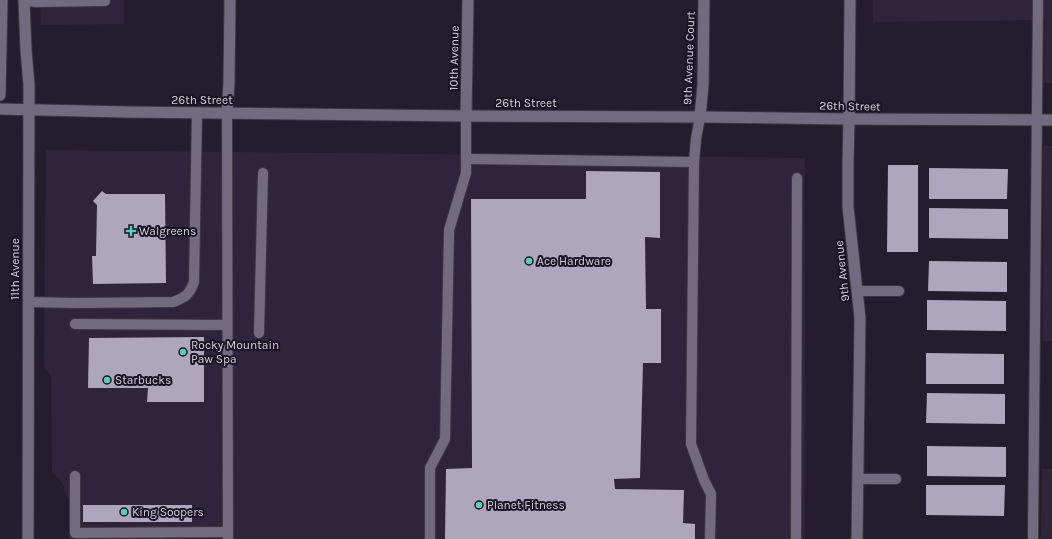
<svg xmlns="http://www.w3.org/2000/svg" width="1052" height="539" font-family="Karla,sans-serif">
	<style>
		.built { fill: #2e253c }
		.building { fill: #aea6bc }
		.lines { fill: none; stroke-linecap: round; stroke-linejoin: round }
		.service-casing { stroke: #3d3745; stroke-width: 12 }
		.minor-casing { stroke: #3d3745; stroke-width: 13 }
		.secondary-casing { stroke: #3d3745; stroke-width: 13 }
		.service { stroke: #726b7f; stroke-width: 10 }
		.minor { stroke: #726b7f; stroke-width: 11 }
		.secondary { stroke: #726b7f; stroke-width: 11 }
		.poi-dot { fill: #5acebd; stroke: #1a1424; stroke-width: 1.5 }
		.labels { text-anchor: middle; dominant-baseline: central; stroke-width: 4; stroke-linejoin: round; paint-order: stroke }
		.street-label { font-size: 12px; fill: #d3cfda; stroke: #1a1424 }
		.poi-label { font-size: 12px; fill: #d3cfda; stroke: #1a1424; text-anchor: start }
	</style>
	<rect width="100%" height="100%" fill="#241d2e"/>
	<g class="built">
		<path d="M40 0H124V24L41 25Z"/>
		<path d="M873 0H1052V83H1044L1045 20 873 22Z"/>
		<rect x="1043" y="146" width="9" height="195"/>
		<path d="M46 150 805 158V539H69V498L66 495 64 487 59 478 52 474 51 376 44 366Z"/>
		<path d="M1042 469H1052V539H1041Z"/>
	</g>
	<g class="building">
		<path d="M888 165H918V252H887Z"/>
		<path d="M929 168 1008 169 1007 199H929Z"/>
		<path d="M586 171 660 172V238L645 237 646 309H661V363H643L640 478 614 479 615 489 684 490 683 523 695 524V539H445L446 469 472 468 471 199H586Z"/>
		<path d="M102 191 106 194H165L166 283 93 284 92 256H96L97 205 93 201Z"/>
		<path d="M929 208 1008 209V239L929 238Z"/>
		<path d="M929 261 1007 262V292L928 291Z"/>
		<path d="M927 300 1006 301V331L927 330Z"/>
		<path d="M204 337V402H147L148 388H88L89 338Z"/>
		<path d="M926 353 1004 354V384H926Z"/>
		<path d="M927 393 1005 394V424L926 423Z"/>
		<path d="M927 446 1006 447V477L927 476Z"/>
		<path d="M926 485H1005L1004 516 926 515Z"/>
		<rect x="83" y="505" width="109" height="17"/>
	</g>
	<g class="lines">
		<defs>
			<g id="service">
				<path d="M24 0 36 2 105 1V0"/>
				<path d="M227 113 228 539"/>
				<path d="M700 117 696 139 694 162 691 444 704 480 711 494 710 539"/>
				<path d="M466 159 694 162"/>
				<path d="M857 291H899"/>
				<path d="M28 302 77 303 173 302C186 297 189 295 194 282L197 113"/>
				<path d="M75 324 227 325"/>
				<path d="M259 333 263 173"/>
				<path d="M75 476V533L228 532"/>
				<path d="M858 479H896"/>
				<path d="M430 539V468L445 439 449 230 466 173V116"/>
				<path d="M796 539 797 178"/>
				<path d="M1033 539 1038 0"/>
			</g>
			<g id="minor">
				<path d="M850 0 849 119 848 164V207L860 318 857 539"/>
				<path d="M0 109 126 112 466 116 700 117 849 119 1052 120"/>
				<path d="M227 113 229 83 230 0"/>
				<path d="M466 116 468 0"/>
				<path d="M700 117 703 85 704 0"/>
			</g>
			<g id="secondary">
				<path d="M24 0 26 50 29 85 28 539"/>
				<path d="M0 95 2 0"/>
			</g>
		</defs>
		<use href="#service" class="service-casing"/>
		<use href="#minor" class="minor-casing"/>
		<use href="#secondary" class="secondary-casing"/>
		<use href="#service" class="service"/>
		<use href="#minor" class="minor"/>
		<use href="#secondary" class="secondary"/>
	</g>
	<g class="poi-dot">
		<path d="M129 225h4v4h4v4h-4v4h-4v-4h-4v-4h4z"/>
		<circle cx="529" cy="261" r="4"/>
		<circle cx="183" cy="352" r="4"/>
		<circle cx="107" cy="380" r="4"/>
		<circle cx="479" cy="505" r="4"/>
		<circle cx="124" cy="512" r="4"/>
	</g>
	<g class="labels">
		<g class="street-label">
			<text transform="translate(454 58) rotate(-89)">10th Avenue</text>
			<text transform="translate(689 58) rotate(-88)">9th Avenue Court</text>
			<text x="202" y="100">26th Street</text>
			<text x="526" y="103">26th Street</text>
			<text transform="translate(850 106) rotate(1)">26th Street</text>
			<text transform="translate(15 269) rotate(-90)">11th Avenue</text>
			<text transform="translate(842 271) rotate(-96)">9th Avenue</text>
		</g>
		<g class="poi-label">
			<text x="139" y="231">Walgreens</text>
			<text x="537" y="261">Ace Hardware</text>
			<text x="191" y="345">Rocky Mountain<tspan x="191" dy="14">Paw Spa</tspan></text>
			<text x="115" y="380">Starbucks</text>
			<text x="487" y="505">Planet Fitness</text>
			<text x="132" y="512">King Soopers</text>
		</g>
	</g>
</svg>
